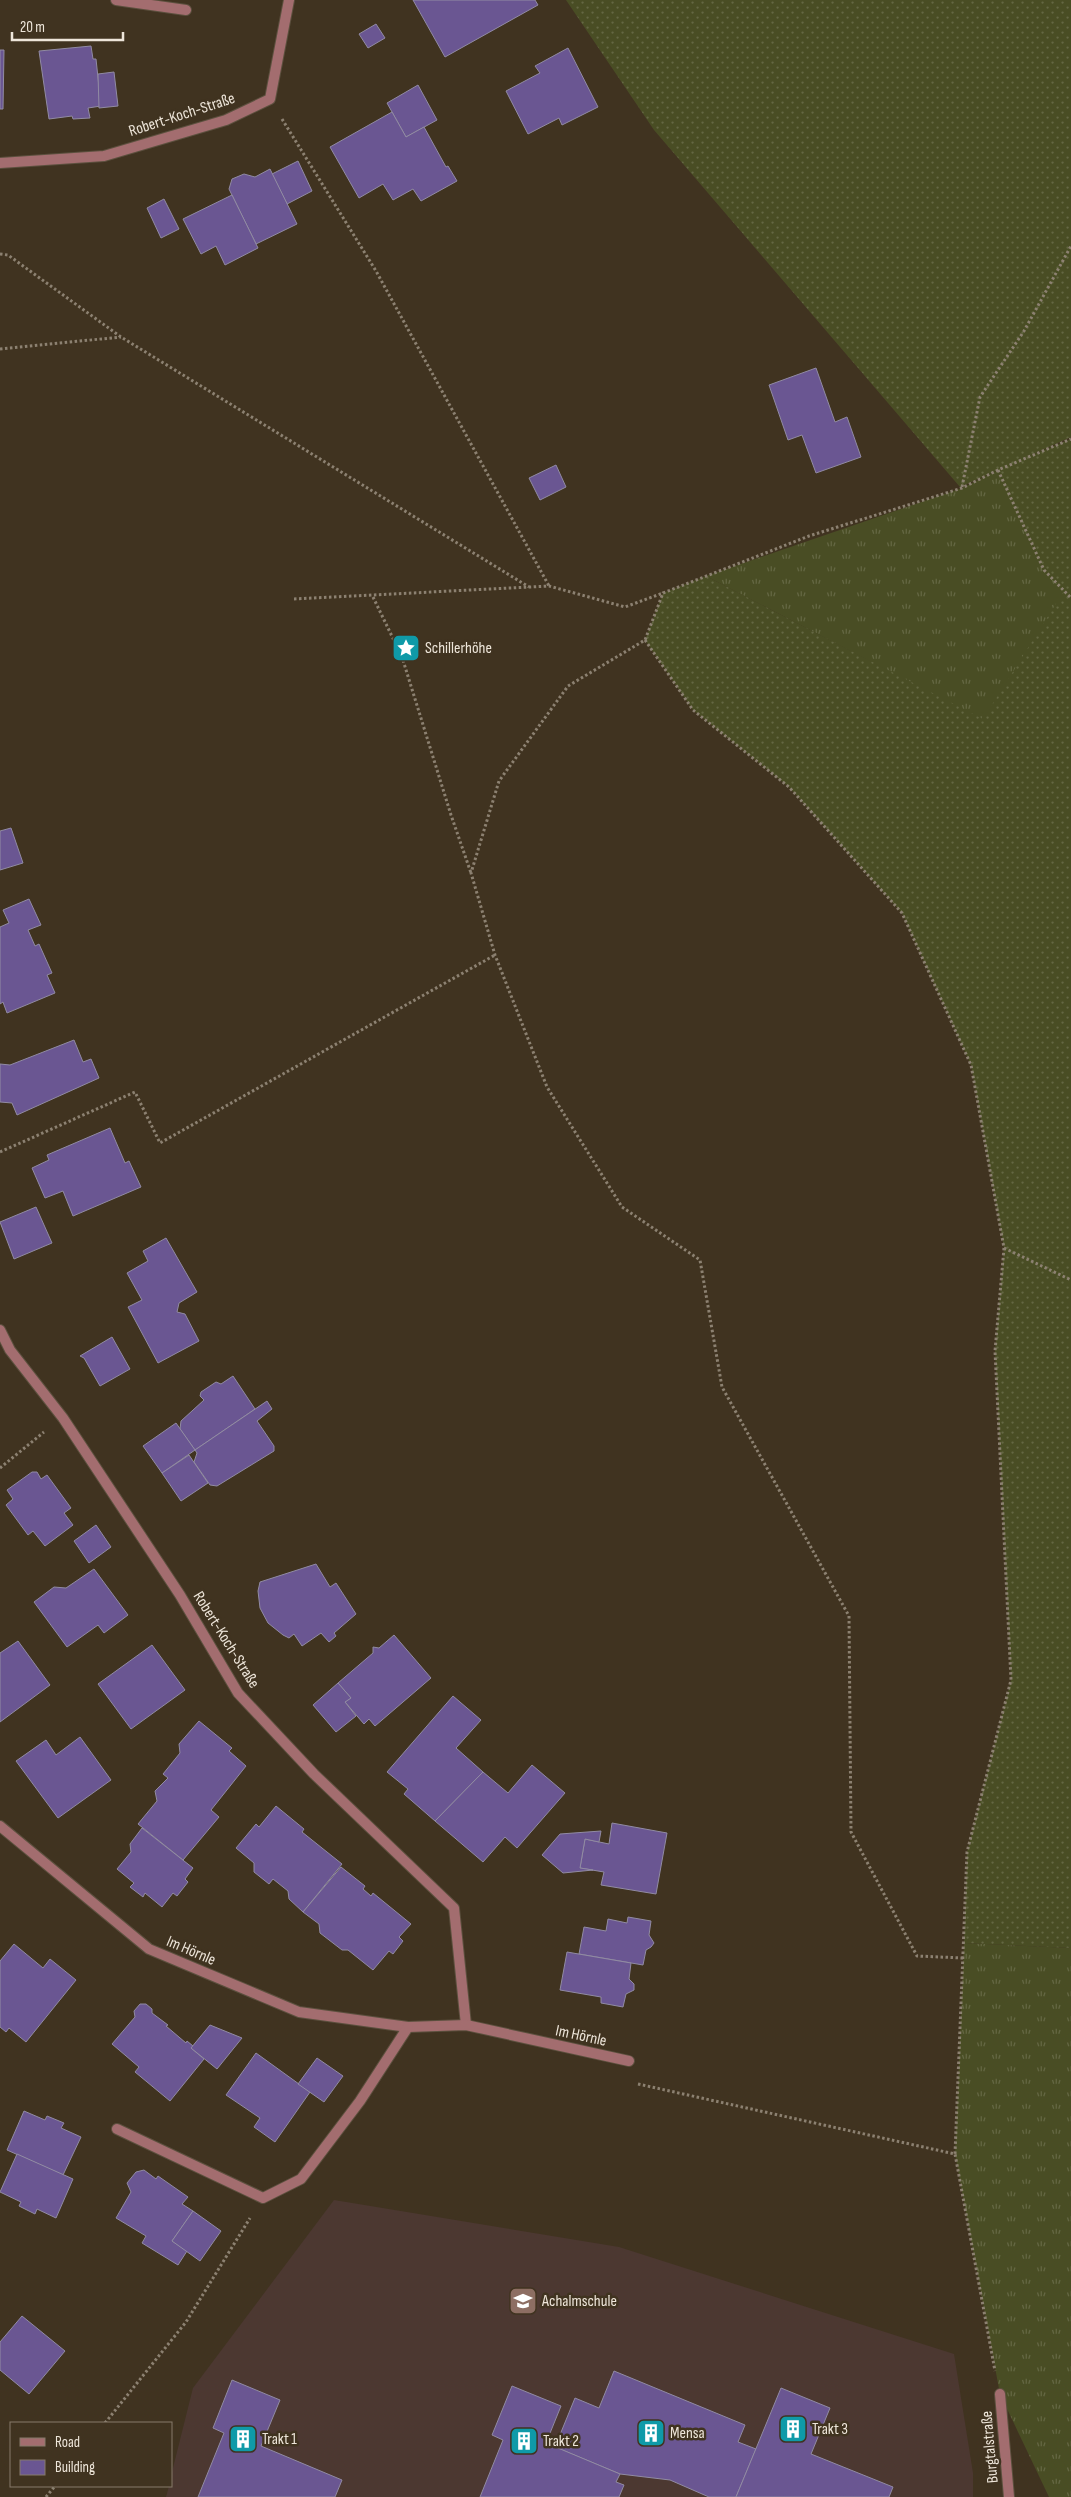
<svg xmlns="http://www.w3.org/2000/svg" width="1071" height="2497" font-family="'Sofia Sans Condensed',sans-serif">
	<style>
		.education { fill: #4c3831 }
		.grass { fill: url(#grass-tufts) }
		.garden { fill: url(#garden-dots) }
		.building { fill: #6a5692; stroke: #918ba3 }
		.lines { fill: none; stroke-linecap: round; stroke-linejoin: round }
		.minor-casing { stroke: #5c503e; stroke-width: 12 }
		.path { stroke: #8c8171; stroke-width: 3; stroke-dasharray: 2.5 2.5; stroke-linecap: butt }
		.minor { stroke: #a36d6f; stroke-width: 10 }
		.labels { text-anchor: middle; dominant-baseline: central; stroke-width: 5; stroke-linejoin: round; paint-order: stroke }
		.street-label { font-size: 16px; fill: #eee6da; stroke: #403320 }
		.poi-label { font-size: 16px; fill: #eee6da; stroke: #403320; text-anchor: start }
	</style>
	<defs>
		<pattern id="grass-tufts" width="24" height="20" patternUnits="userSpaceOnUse" patternTransform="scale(1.25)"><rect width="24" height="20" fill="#494d24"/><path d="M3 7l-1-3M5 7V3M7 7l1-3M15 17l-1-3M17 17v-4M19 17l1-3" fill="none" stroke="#646743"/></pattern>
		<pattern id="garden-dots" width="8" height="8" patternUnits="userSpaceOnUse" patternTransform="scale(1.25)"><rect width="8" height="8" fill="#494d24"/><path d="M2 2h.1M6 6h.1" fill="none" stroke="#646743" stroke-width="1.8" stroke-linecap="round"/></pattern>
	</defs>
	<rect width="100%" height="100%" fill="#403320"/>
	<path class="education" d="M334 2200 619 2247 954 2354 973 2473V2497H166L169 2486H171V2476L193 2388Z"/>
	<g class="grass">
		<path d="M998 470 1044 570 1065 591 983 720 706 576 962 488Z"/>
		<path d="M964 1943 1071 1948V2497H1049L1000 2394 955 2154Z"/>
	</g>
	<path class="garden" d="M566 0H1071V437L1022 459 1071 439V1948L964 1943 967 1852 1011 1680 995 1351 1004 1248 971 1065 902 913 789 787 693 710 645 640 663 593 706 576 983 719 1064 591 1044 570 998 470 960 487 654 130Z"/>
	<g class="building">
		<path d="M413 0H535L538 5 445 57Z"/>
		<path d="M376 24 385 38 368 48 359 34Z"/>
		<path d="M91 46 93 59H96L101 106 88 108 90 118 73 119 72 116 49 119 39 51Z"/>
		<path d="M568 48 598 107 562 125 559 118 528 134 506 91 540 73 535 66Z"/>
		<path d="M0 50H4L3 109H0Z"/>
		<path d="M114 72 118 106 99 108 98 74Z"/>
		<path d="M418 85 437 120 406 137 387 103Z"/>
		<path d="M392 112 406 137 424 127 446 167 448 166 457 181 421 201 413 189 393 200 383 184 359 198 330 147Z"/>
		<path d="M298 161 312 191 287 204 272 174Z"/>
		<path d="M270 169 297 224 256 244 229 189 232 179 244 174 255 177Z"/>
		<path d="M232 195 258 248 225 265 216 246 201 254 183 219Z"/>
		<path d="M164 199 179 229 161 238 147 208Z"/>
		<path d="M816 368 835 422 847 417 861 457 816 473 802 435 788 440 769 385Z"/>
		<path d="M556 465 566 487 540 500 529 478Z"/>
		<path d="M11 828 23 863 0 870V831Z"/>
		<path d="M29 899 41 925 28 930 35 946 39 944 52 973 47 975 55 993 7 1013 3 1002 0 1004V927L9 923 3 910Z"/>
		<path d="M74 1040 83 1062 91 1059 99 1078 17 1115 12 1103 0 1102V1064L10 1065Z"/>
		<path d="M110 1128 125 1163 129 1161 141 1187 73 1216 63 1191 45 1198 32 1168 49 1160 47 1155Z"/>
		<path d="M36 1207 52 1243 14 1259 0 1222Z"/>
		<path d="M166 1238 197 1292 179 1303 177 1312 185 1314 199 1341 158 1363 128 1307 142 1300 127 1273 148 1261 143 1251Z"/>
		<path d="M112 1337 130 1369 100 1386 84 1358 80 1356Z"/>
		<path d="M233 1376 255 1409 195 1450 180 1429 181 1421 204 1400 200 1396 201 1392 216 1382 221 1384Z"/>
		<path d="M267 1401 272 1409 257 1421 274 1446V1451L217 1486 210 1485 194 1462 197 1453 195 1450Z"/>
		<path d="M176 1423 195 1450 162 1473 143 1446Z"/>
		<path d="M189 1455 208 1483 181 1501 162 1473Z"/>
		<path d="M32 1472H37L41 1479 47 1475 71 1508 64 1513 73 1525 45 1546 33 1531 28 1535 6 1505 13 1499 7 1490Z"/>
		<path d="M96 1525 111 1547 89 1563 74 1541Z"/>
		<path d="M316 1564 330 1587 336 1583 356 1614 334 1633 336 1636 329 1642 321 1633 302 1646 294 1634 289 1638 283 1635 268 1623 260 1608 258 1591 260 1582Z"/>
		<path d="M94 1569 128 1615 104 1633 98 1625 67 1647 34 1602 54 1587 66 1588Z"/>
		<path d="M394 1635 431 1678 375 1726 369 1719 364 1724 345 1702 351 1698 338 1683 373 1653V1647L379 1648Z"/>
		<path d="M18 1641 50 1685 0 1722V1653Z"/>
		<path d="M152 1645 185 1690 131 1729 98 1684Z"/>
		<path d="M338 1683 351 1698 345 1702 356 1716 336 1732 313 1705Z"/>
		<path d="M453 1696 481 1720 456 1748 483 1772 435 1821 404 1794 408 1789 387 1772Z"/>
		<path d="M199 1721 232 1748 229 1751 246 1766 211 1810 219 1817 183 1860 138 1824 157 1801 155 1791 168 1778 163 1774 180 1753 179 1744Z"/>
		<path d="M80 1737 111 1780 58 1818 16 1761 46 1740 56 1755Z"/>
		<path d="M532 1765 565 1793 517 1848 505 1837 483 1862 435 1821 483 1772 508 1793Z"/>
		<path d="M276 1806 304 1829 302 1832 342 1864 303 1912 289 1899 288 1891 273 1879 269 1884 254 1872V1863L236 1848 256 1824 259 1827Z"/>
		<path d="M612 1823 667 1833 656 1894 601 1885 604 1872 580 1868 585 1839 609 1844Z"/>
		<path d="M142 1828 193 1868 185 1879 188 1882 177 1896 173 1893 162 1907 145 1893 143 1897 130 1887 134 1883 117 1869 131 1852 130 1844Z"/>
		<path d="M601 1831 599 1842 585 1839 580 1868 593 1870 563 1873 542 1855 560 1834Z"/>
		<path d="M341 1867 365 1886 363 1889 371 1896 373 1893 411 1924 399 1937 403 1941 393 1954 389 1951 373 1970 348 1950H342L320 1933 319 1924 303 1912Z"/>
		<path d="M628 1917 651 1921 649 1935 654 1943 651 1947 646 1950 643 1965 579 1954 584 1927 606 1931 608 1919 627 1923Z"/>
		<path d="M14 1944 43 1968 50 1959 76 1980 26 2042 9 2028 6 2032 0 2027V1961Z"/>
		<path d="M567 1952 631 1963 629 1979 634 1984V1990L626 1994 623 2007 601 2003V1997L560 1990Z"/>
		<path d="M140 2004H146L152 2009V2013L168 2025 166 2026 186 2043 187 2041 193 2046 191 2048 204 2059 170 2101 135 2072 139 2067 112 2044 135 2017 134 2011Z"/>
		<path d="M210 2025 242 2038 217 2069 191 2048Z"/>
		<path d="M256 2053 310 2092 275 2142 254 2127 260 2118 226 2095Z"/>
		<path d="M317 2058 343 2076 324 2102 298 2084Z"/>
		<path d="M24 2111 45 2120 47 2116 64 2123 61 2128 81 2137 63 2175 7 2150Z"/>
		<path d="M17 2154 73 2179 56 2218 37 2209 35 2214 19 2206 21 2202 0 2192Z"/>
		<path d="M144 2170 156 2179 158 2176 188 2197 182 2204 193 2211 172 2241 187 2251 178 2265 142 2243 146 2236 116 2218 131 2192 127 2183 136 2172Z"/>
		<path d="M193 2211 221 2231 200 2261 172 2241Z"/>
		<path d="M22 2316 65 2351 29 2394 0 2370V2342Z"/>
		<path d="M614 2371 745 2425 738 2442 756 2449 736 2497H709L670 2480 620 2474 555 2447 575 2398 599 2408Z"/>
		<path d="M232 2380 280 2400 261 2446 342 2480 335 2497H198L224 2433 213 2428Z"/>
		<path d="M512 2386 561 2406 546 2443 620 2474 616 2482 624 2485 619 2497H480L503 2440 492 2435Z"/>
		<path d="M781 2388 830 2408 811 2454 893 2487 889 2497H736Z"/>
	</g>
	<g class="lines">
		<defs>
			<g id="minor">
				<path d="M116 0 186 10"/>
				<path d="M0 163 104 156 226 120 270 99 289 0"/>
				<path d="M0 1330 10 1350 63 1418 180 1595 238 1693 314 1774 454 1908 466 2025"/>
				<path d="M0 1826 149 1949 299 2012 408 2027 466 2025 629 2061"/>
				<path d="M117 2129 263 2198 301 2179 360 2101 408 2027"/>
				<path d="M1000 2394 1009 2497"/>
			</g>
		</defs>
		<use href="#minor" class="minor-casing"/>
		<g class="path">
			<path d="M282 119 376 271 549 586"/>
			<path d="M0 254 8 255 121 337 529 587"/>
			<path d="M0 349 121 337"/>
			<path d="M998 470 1044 570 1071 598"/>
			<path d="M962 487 980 397 1024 331 1071 246"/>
			<path d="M373 597 402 657 451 815 471 873"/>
			<path d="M294 599 549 586 625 607 663 593"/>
			<path d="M645 640 693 710 789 787 902 913 971 1065 1004 1248 995 1351 1011 1680 967 1852 955 2154"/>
			<path d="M0 1152 135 1092 160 1143 495 955"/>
			<path d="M1004 1248 1071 1280"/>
			<path d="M0 1468 44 1432"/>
			<path d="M963 1958 917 1956 851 1832 849 1616 722 1387 700 1260 622 1207 547 1087 495 955 471 873 499 781 568 686 645 640 663 593 809 536 962 488 998 470 1071 439"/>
			<path d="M638 2084 955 2154 995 2371"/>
			<path d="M105 2423 186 2322 250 2218"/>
			<path d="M46 2497 55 2486"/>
		</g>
		<use href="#minor" class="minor"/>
	</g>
	<defs>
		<symbol id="sight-square" viewBox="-11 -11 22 22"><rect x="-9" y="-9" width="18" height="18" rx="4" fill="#0f9aa8" stroke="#403320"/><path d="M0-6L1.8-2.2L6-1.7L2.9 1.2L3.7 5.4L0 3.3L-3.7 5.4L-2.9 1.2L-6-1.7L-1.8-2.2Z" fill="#fff"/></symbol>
		<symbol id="school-square" viewBox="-11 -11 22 22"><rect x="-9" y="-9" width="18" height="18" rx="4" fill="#8d6e63" stroke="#403320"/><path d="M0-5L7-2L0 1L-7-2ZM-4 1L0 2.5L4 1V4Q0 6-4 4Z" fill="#fff"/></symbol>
		<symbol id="building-square" viewBox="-11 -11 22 22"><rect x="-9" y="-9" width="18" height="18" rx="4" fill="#0f9aa8" stroke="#403320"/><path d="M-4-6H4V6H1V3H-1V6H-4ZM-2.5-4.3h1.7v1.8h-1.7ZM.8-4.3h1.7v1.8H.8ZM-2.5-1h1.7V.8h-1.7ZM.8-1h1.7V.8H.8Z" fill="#fff"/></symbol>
	</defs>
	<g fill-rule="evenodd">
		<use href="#sight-square" x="390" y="632" width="32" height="32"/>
		<use href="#school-square" x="507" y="2285" width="32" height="32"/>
		<use href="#building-square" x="777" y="2413" width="32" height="32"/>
		<use href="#building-square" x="635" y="2417" width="32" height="32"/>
		<use href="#building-square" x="227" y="2423" width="32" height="32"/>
		<use href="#building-square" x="508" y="2425" width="32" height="32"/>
	</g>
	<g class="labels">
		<g class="street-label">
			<text transform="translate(182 115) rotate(-18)">Robert-Koch-Straße</text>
			<text transform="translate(226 1640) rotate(58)">Robert-Koch-Straße</text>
			<text transform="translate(191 1951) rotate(23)">Im Hörnle</text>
			<text transform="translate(581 2036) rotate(12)">Im Hörnle</text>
			<text transform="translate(990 2447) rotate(-95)">Burgtalstraße</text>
		</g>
		<g class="poi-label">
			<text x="425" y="648">Schillerhöhe</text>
			<text x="542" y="2301">Achalmschule</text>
			<text x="812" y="2429">Trakt 3</text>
			<text x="670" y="2433">Mensa</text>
			<text x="262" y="2439">Trakt 1</text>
			<text x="543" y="2441">Trakt 2</text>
		</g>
	</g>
	<rect x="10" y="2422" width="162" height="65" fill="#403320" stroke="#867b6a"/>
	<rect x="20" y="2438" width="25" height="8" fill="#a36d6f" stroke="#867b6a"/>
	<text x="55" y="2447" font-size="15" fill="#eee6da">Road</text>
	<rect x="20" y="2460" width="25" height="15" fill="#6a5692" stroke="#867b6a"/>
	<text x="55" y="2472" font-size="15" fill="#eee6da">Building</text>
	<path d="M12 32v8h111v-8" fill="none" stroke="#eee6da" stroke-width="2.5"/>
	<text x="20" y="32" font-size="15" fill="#eee6da" stroke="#403320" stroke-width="4" paint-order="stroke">20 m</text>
</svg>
